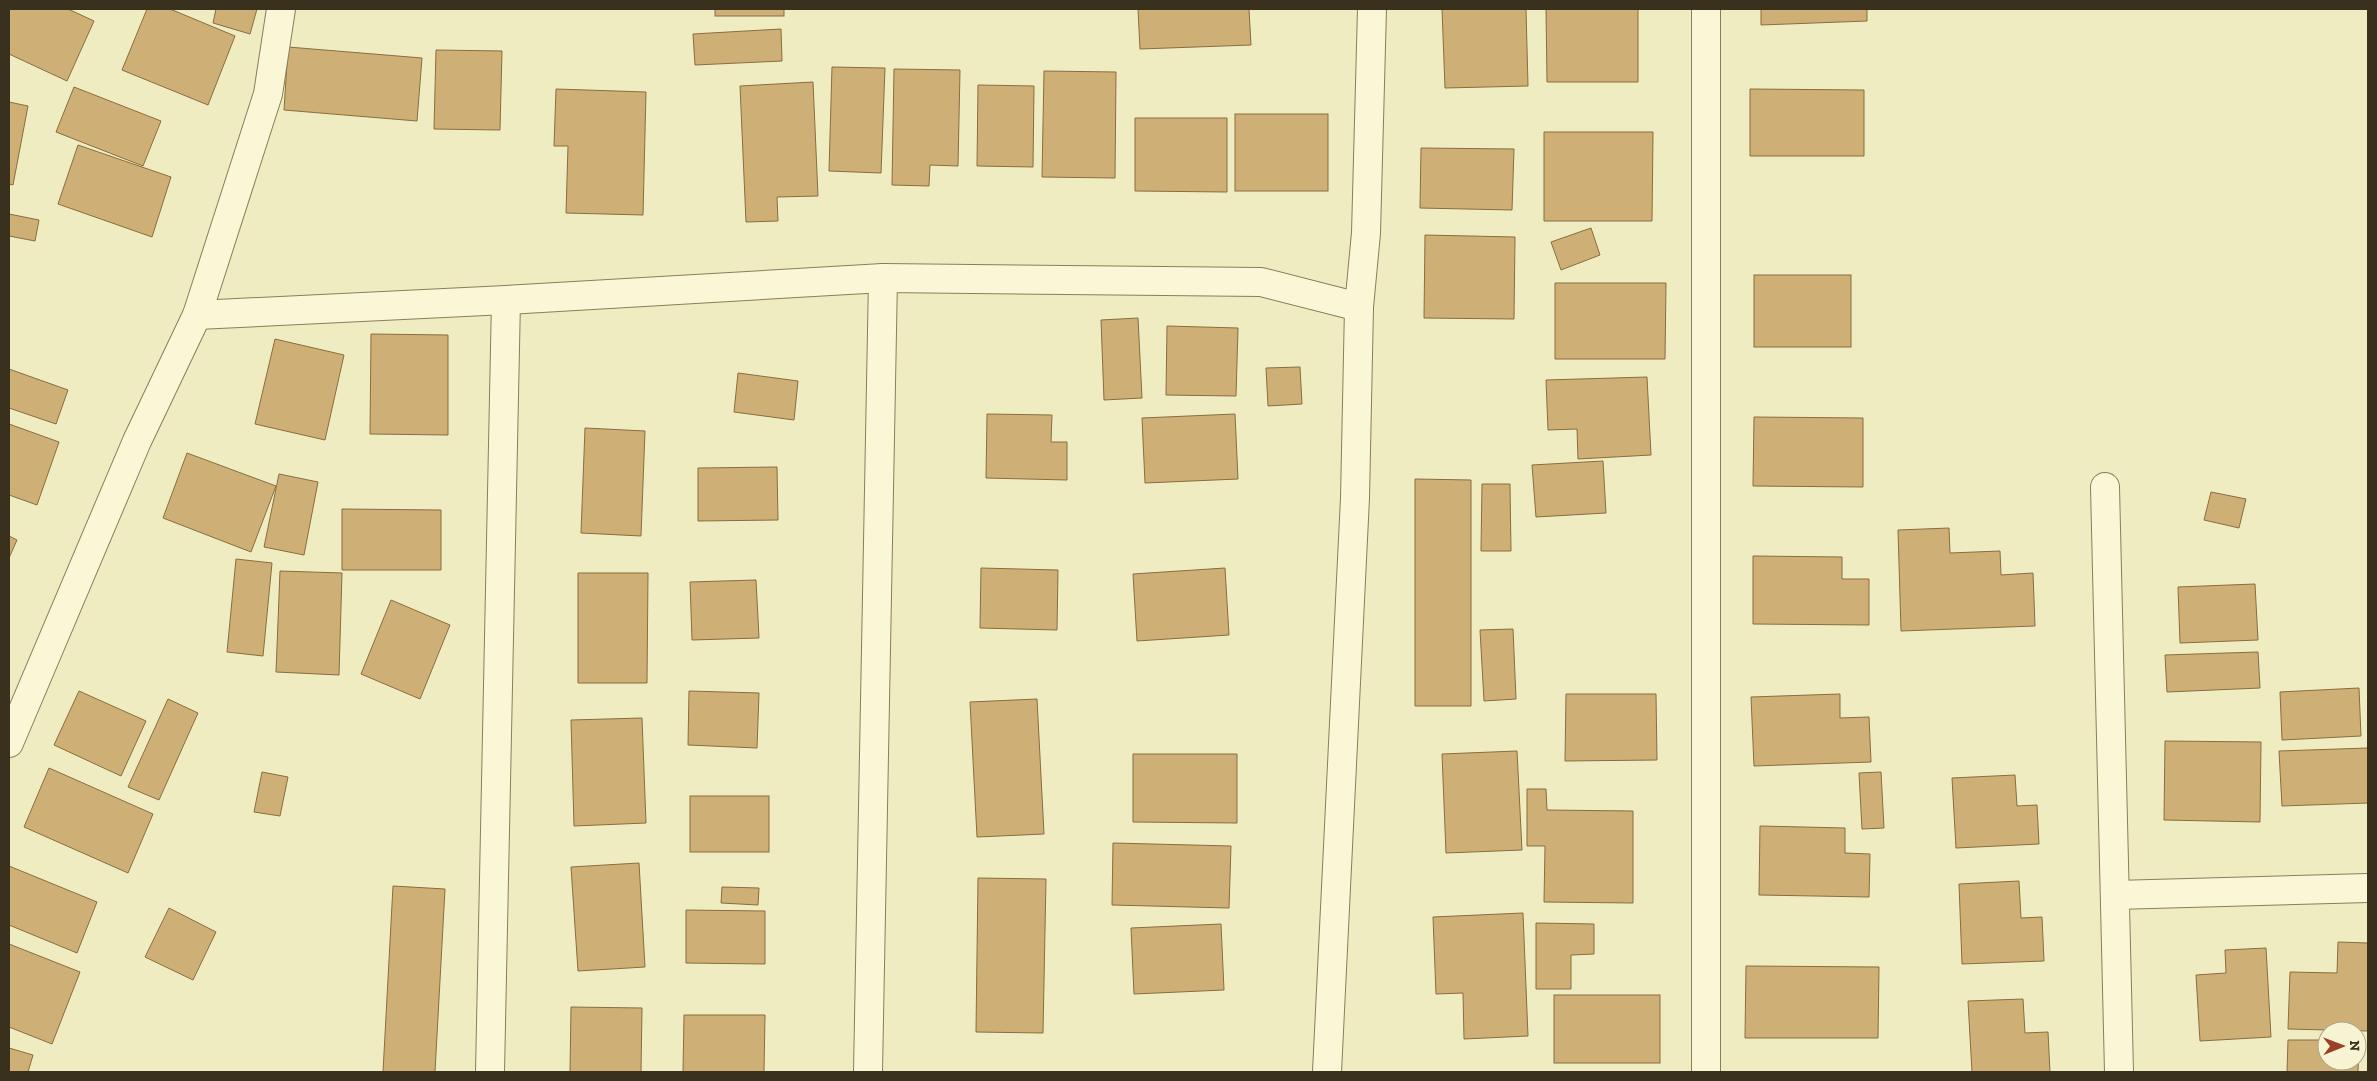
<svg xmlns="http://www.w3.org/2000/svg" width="2377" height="1081" font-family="'Zilla Slab',serif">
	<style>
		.building { fill: #ceb077; stroke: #896d3e }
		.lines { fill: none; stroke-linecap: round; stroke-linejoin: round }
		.street-casing { stroke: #897e59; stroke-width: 30 }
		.street { stroke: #faf7d6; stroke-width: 28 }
	</style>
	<rect width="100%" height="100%" fill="#efecc2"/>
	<g class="building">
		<path d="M9 9H68L94 21 67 81 9 54Z"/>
		<path d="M147 9H170L235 36 208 105 122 70Z"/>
		<path d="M216 9H257L250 34 213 23Z"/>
		<rect x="715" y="9" width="69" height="7"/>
		<path d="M1138 9H1249L1251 45 1140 49Z"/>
		<path d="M1442 9H1526L1528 86 1445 88Z"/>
		<path d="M1546 9H1638V82H1547Z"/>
		<path d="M1761 9H1867V21L1761 25Z"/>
		<path d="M781 29 782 61 695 65 693 34Z"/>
		<path d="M288 47 422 58 417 121 284 110Z"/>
		<path d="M436 50 502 51 500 130 434 129Z"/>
		<path d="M832 67 885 68 881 173 829 171Z"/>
		<path d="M894 69 960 70 958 166 930 165 929 186 892 185Z"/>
		<path d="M1044 71 1116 72 1115 178 1042 177Z"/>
		<path d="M813 82 818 196 777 197 778 221 746 222 740 86Z"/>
		<path d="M978 85 1034 86 1033 167 977 166Z"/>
		<path d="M74 87 161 121 143 166 56 132Z"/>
		<path d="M556 89 646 92 643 215 566 213 568 146H554Z"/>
		<path d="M1750 89 1864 90V156H1750Z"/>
		<path d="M9 102 28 106 13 185 9 184Z"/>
		<rect x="1235" y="114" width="93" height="77"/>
		<path d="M1135 118H1227V192L1135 191Z"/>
		<path d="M1544 132H1653L1652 221H1544Z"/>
		<path d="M78 145 171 177 152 237 58 204Z"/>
		<path d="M1421 148 1514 149 1512 210 1420 208Z"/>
		<path d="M9 214 39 220 35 241 9 236Z"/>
		<path d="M1591 228 1600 255 1561 270 1551 242Z"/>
		<path d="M1425 235 1515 237 1514 319 1424 318Z"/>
		<rect x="1754" y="275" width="97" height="72"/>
		<path d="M1555 283H1666L1665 359H1555Z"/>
		<path d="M1138 318 1142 398 1104 400 1101 320Z"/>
		<path d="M1167 326 1238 328 1236 396 1166 395Z"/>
		<path d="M371 334 448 335V435L370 434Z"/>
		<path d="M275 339 344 355 325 440 255 424Z"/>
		<path d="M1300 367 1302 404 1268 406 1266 368Z"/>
		<path d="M9 369 68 390 56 424 9 408Z"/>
		<path d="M738 373 798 381 794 420 734 412Z"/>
		<path d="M1647 377 1651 455 1578 459 1577 429 1548 430 1546 380Z"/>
		<path d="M987 414 1052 415 1051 442H1067V480L986 478Z"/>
		<path d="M1235 414 1238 479 1145 483 1142 418Z"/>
		<path d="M1754 417 1863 418V487L1753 486Z"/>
		<path d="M9 424 59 442 37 505 9 495Z"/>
		<path d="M585 428 645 431 641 536 581 533Z"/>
		<path d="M187 453 276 486 251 552 163 518Z"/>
		<path d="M1603 461 1606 513 1536 517 1532 465Z"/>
		<path d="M777 467 778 520 698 521V468Z"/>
		<path d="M279 474 318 482 304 555 264 547Z"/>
		<path d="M1415 479 1471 480V706H1415Z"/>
		<path d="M1482 484H1510L1511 551H1481Z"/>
		<path d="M2211 492 2246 499 2239 528 2204 520Z"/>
		<path d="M342 509 441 510V570H342Z"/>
		<path d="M1949 528 1950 553 2000 551 2001 575 2033 573 2035 626 1901 631 1898 530Z"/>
		<path d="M9 536 17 540 9 558Z"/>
		<path d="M1753 556 1842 557V579H1869V625L1753 624Z"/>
		<path d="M236 559 272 563 263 656 227 652Z"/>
		<path d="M981 568 1058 570 1057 630 980 628Z"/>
		<path d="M1225 568 1229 635 1137 641 1133 574Z"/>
		<path d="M280 571 342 573 339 675 276 672Z"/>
		<path d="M578 573H648L647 683H578Z"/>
		<path d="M756 580 759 638 692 640 690 582Z"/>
		<path d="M2255 584 2258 640 2180 643 2178 587Z"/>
		<path d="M391 600 450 625 420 699 361 674Z"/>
		<path d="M1513 629 1516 699 1484 701 1480 630Z"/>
		<path d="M2258 652 2260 688 2167 692 2165 655Z"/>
		<path d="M2359 688 2361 736 2282 740 2280 692Z"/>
		<path d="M79 691 146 721 121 776 54 745Z"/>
		<path d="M689 691 759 693 757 748 688 745Z"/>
		<path d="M1566 694H1656L1657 760 1565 761Z"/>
		<path d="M1840 694V718L1869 717 1871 762 1754 766 1751 697Z"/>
		<path d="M168 699 198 713 159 800 128 787Z"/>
		<path d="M1037 699 1044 834 977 837 970 702Z"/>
		<path d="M642 718 646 823 574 826 571 720Z"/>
		<path d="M2165 741 2261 742 2260 822 2164 820Z"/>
		<path d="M2368 748V803L2282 806 2279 751Z"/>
		<path d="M1517 751 1522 850 1446 853 1442 754Z"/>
		<path d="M1133 754H1237V823L1133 822Z"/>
		<path d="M49 768 153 814 128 873 24 827Z"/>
		<path d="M262 772 288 777 280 816 254 812Z"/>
		<path d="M1881 772 1884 828 1862 829 1859 773Z"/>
		<path d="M2015 775 2017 806 2037 805 2039 844 1956 848 1952 778Z"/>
		<path d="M1527 789H1546L1547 810 1633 811V903L1544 902 1545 846H1527Z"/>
		<rect x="690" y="796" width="79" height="56"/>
		<path d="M1760 826 1845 828V853L1870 854 1869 897 1759 895Z"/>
		<path d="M1113 843 1231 846 1229 908 1112 905Z"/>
		<path d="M639 863 645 967 578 971 571 867Z"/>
		<path d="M9 866 97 902 77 953 9 925Z"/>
		<path d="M978 878 1046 879 1043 1033 976 1032Z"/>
		<path d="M2019 881 2021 918 2042 917 2044 961 1962 964 1959 884Z"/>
		<path d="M393 886 445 889 435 1072H383Z"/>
		<path d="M722 887 759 888 758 905 721 903Z"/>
		<path d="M169 908 216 932 193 980 145 957Z"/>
		<path d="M686 910 765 911V964L686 963Z"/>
		<path d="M1523 913 1528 1036 1464 1039 1463 993 1436 994 1433 917Z"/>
		<path d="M1536 923 1594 924V954L1571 955V989H1536Z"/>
		<path d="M1221 924 1224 990 1134 994 1131 928Z"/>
		<path d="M2338 942 2368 943V1031L2288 1029 2290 972 2337 973Z"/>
		<path d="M9 944 80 972 52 1044 9 1027Z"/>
		<path d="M2266 948 2271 1037 2200 1041 2196 975 2226 973 2225 950Z"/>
		<path d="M1746 966 1879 967 1878 1038H1745Z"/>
		<rect x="1554" y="995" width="106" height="68"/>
		<path d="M2023 999 2025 1033 2048 1032 2050 1072H1972L1968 1001Z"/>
		<path d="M571 1007 642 1008 641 1072H570Z"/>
		<path d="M684 1015H765L764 1072H683Z"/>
		<path d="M2288 1040H2327V1061H2357V1041H2359L2358 1072H2287Z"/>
		<path d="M9 1048 33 1055 28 1072H9Z"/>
	</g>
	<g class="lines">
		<defs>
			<g id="street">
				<path d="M197 315 506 300 883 278 1261 282 1359 307"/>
				<path d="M2105 487 2119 1072"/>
				<path d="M9 743 137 441 197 315 268 94 281 9"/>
				<path d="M2115 895 2368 888"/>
				<path d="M490 1072 506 300"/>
				<path d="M868 1072 883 278"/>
				<path d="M1327 1072 1355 498 1359 307 1366 233 1372 9"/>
				<path d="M1706 1072V9"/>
			</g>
		</defs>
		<use href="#street" class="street-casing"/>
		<use href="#street" class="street"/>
	</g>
	<rect width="2377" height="1081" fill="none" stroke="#39311e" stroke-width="20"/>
	<g transform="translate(2342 1046) rotate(89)"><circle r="24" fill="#f6f4d2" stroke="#aaa68a"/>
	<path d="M0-4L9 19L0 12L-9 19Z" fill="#9a4128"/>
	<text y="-8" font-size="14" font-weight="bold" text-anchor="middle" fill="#39311e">N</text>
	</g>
</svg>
